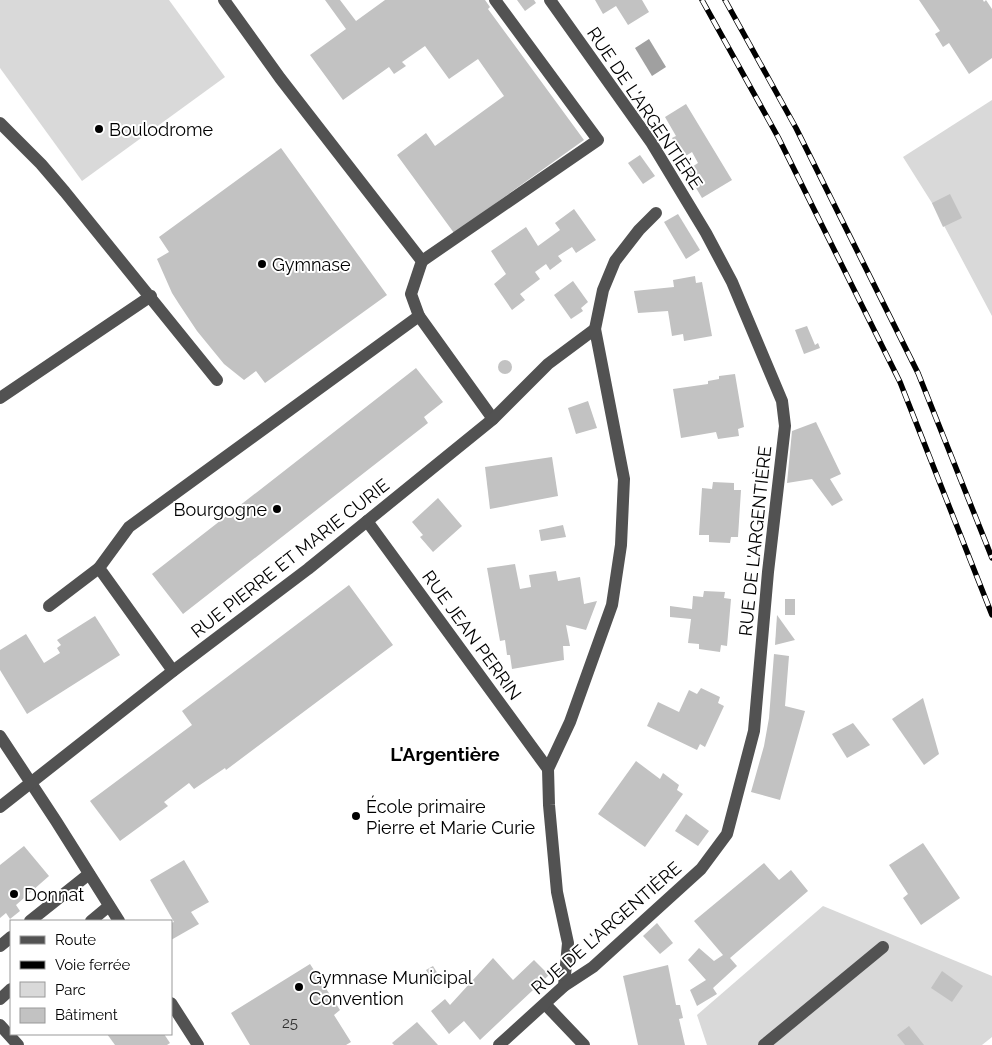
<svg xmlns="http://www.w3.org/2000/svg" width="992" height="1045" font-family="Raleway,sans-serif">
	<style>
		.green { fill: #d9d9d9 }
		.water { fill: #a0a0a0 }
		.building { fill: #c2c2c2 }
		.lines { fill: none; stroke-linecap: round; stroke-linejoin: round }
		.minor { stroke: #525252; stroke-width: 12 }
		.rail-casing { stroke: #000; stroke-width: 5.5 }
		.rail { stroke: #fff; stroke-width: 4; stroke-dasharray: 11; stroke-linecap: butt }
		.poi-dot { fill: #000; stroke: #fff; stroke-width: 2 }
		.labels { text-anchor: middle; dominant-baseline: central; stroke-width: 4; stroke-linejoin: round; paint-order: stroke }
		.number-label { font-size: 15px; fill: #303030 }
		.street-label { font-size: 18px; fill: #000; stroke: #fff }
		.poi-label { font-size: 18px; fill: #000; stroke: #fff; text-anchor: start }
		.neighbourhood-label { font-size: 19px; font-weight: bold; fill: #000; stroke: #fff }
	</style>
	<rect width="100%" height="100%" fill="#fff"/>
	<g class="green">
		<path d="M0 0H169L225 77 82 181 0 68Z"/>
		<path d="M992 100V316L932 203 903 157Z"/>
		<path d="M823 906 992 976V1037L982 1045H707L697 1015Z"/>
	</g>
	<path class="water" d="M649 39 666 67 652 76 635 48Z"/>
	<g class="building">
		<path d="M325 0H340L356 21 385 0H485L490 7 488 9 584 140 454 233 397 155 426 133 435 146 504 96 478 59 449 79 425 46 402 62 406 66 394 74 389 67 343 100 310 55 346 29Z"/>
		<path d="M517 0H534L536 3 525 11Z"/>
		<path d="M595 0H642L649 12 628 25 616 6 603 14Z"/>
		<path d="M919 0H983L984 2 986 0 992 9V58L969 74 949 43 943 47 935 34 940 31Z"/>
		<path d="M686 104 732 180 702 198 686 171 698 163 692 152 684 157 672 138 676 136 665 117Z"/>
		<path d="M281 148 387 295 265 383 256 371 244 380 224 364 197 331 179 304 172 293 157 259 169 252 159 237Z"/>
		<path d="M640 155 655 176 643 184 628 163Z"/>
		<path d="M950 194 962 218 943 227 932 203Z"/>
		<path d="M574 209 596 240 576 253 572 247 558 256 562 261 550 270 546 264 535 272 540 279 520 294 525 300 512 310 494 284 506 274 491 251 526 227 538 246 560 230 555 223Z"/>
		<path d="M678 214 700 250 686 259 664 222Z"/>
		<path d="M695 276 696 283 702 282 712 336 684 341 683 334 672 336 668 311 638 313 634 291 674 287 673 280Z"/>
		<path d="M573 281 588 302 581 308 583 311 571 319 554 295Z"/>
		<path d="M807 326 815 345 818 343 820 348 804 354 795 330Z"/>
		<circle cx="505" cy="367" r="7"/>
		<path d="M416 368 443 402 424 417 428 423 183 614 152 574Z"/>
		<path d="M735 374 744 427 738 429 739 436 718 439 716 432 681 438 673 389 708 384V381L719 379V376Z"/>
		<path d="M588 401 597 428 576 434 568 408Z"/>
		<path d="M816 422 841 474 830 479 843 500 832 506 812 479 787 483 792 431Z"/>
		<path d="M552 457 558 496 490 509 485 467Z"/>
		<path d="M713 482 734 483V490H741L738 537H731L730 543 709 542V535H699L702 488 712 489Z"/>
		<path d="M438 498 462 526 433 552 420 537 423 535 412 522Z"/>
		<path d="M563 525 566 537 541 541 539 530Z"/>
		<path d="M515 564 520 589 531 587 529 575 556 571 558 581 580 577 584 604 597 601 586 630 566 625 570 646H563L564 660 512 669 510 655H507L505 640 500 641 487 568Z"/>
		<path d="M349 585 393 645 226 770 225 768 194 789 189 783 164 802 168 806 120 841 90 801 192 725 182 711Z"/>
		<path d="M704 591 725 592 724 598 731 599 727 646 721 645 720 652 699 649V644L688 643 691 619 670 617V606L692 609 693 596 703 597Z"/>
		<rect x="785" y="599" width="10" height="16"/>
		<path d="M777 615 795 640 775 645Z"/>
		<path d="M95 616 120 655 27 714 0 670V650L26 634 44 663 60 653 57 648 61 645 57 640Z"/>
		<path d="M774 654 789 656 785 706 805 711 780 800 751 792 764 746 769 718Z"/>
		<path d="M701 688 720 697 718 703 724 706 705 747 700 744 697 750 647 726 658 702 679 712 689 690 697 694Z"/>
		<path d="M923 698 939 754 924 765 892 719Z"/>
		<path d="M853 723 870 745 847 758 832 734Z"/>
		<path d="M636 761 660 779 663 773 679 785 677 790 683 794 645 847 598 814Z"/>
		<path d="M686 814 709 831 698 846 675 831Z"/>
		<path d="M923 843 960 898 921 925 903 898 908 894 889 865Z"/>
		<path d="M24 846 49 876 16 905 20 911 10 919 6 913 0 918V865Z"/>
		<path d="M184 860 209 902 191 912 199 924 171 940V923L174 922 150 880Z"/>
		<path d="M764 863 779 880 791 870 808 891 730 958 737 966 713 988 717 994 697 1006 690 990 706 980 688 960 699 948 714 961 723 955 694 921Z"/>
		<path d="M657 923 673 943 660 954 643 936Z"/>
		<path d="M493 958 513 980 534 960 549 975 480 1040 464 1021 449 1034 431 1011 445 999 450 1005Z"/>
		<path d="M310 964 340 1010 334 1015 351 1042 346 1045H250L231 1013Z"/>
		<path d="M668 965 676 1005H680L683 1018 679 1019 685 1045H638L623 976Z"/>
		<path d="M433 966 443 982 436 986 426 970Z"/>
		<path d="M942 971 963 986 952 1002 931 988Z"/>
		<path d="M417 1022 438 1045H394L392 1043Z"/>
		<path d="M909 1026 924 1045H905L897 1035Z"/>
		<path d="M107 1034H164L170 1043 167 1045H115Z"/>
	</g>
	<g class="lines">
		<g class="minor">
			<path d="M224 0 280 78 422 261 411 294 419 316"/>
			<path d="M0 123 41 164 65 192 217 380"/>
			<path d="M422 261 598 140 495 0"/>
			<path d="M0 398 151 296"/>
			<path d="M367 521 548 769"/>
			<path d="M49 606 99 568"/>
			<path d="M173 671 99 568 129 527 419 316 493 419"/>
			<path d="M0 736 56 821 119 921"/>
			<path d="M0 807 173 671 308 569 493 419 548 364 595 329"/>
			<path d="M30 921 89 874"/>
			<path d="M91 921 109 906"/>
			<path d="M0 946 11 937"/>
			<path d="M564 986 568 943 557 892 549 805 548 769 570 722 612 605 621 545 624 479 595 329 603 290 615 261 639 230 656 213"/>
			<path d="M0 999 11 989"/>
			<path d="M171 1003 198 1045"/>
			<path d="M545 1004 584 1045"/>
			<path d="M0 1025 18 1045"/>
			<path d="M499 1045 564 986 593 967 701 869 727 834 754 731 768 572 785 426 782 401 732 282 706 233 651 142 550 0"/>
			<path d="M764 1045 883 947"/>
		</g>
		<defs>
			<g id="rail">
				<path d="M702 0 778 137 900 382 992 615"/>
				<path d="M725 0 796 128 918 373 992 558"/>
			</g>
		</defs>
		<use href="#rail" class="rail-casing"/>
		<use href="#rail" class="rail"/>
	</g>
	<g class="poi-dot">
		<circle cx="99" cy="129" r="5"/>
		<circle cx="262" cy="264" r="5"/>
		<circle cx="277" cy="509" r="5"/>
		<circle cx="356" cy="816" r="5"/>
		<circle cx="14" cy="894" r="5"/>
		<circle cx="299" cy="987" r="5"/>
	</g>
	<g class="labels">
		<g class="number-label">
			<text x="290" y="1023">25</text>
		</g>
		<g class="street-label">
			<text transform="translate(645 108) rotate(56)">RUE DE L'ARGENTIÈRE</text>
			<text transform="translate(755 541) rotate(-84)">RUE DE L'ARGENTIÈRE</text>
			<text transform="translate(290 558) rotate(-38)">RUE PIERRE ET MARIE CURIE</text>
			<text transform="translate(472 635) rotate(54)">RUE JEAN PERRIN</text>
			<text transform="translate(606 928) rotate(-41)">RUE DE L'ARGENTIÈRE</text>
		</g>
		<g class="poi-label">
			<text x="109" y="129">Boulodrome</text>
			<text x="272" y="264">Gymnase</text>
			<text x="267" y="509" text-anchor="end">Bourgogne</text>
			<text x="366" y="806">École primaire<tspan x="366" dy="21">Pierre et Marie Curie</tspan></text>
			<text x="24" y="894">Donnat</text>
			<text x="309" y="977">Gymnase Municipal<tspan x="309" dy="21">Convention</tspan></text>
		</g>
		<g class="neighbourhood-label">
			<text x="445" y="754">L'Argentière</text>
		</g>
	</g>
	<rect x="10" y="920" width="162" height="115" fill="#ffffff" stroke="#999999"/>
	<rect x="20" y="936" width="25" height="8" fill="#525252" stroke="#999999"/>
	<text x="55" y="945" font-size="15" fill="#000000">Route</text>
	<rect x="20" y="961" width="25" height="8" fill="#000000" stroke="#999999"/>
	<text x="55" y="970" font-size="15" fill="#000000">Voie ferrée</text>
	<rect x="20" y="982" width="25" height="15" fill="#d9d9d9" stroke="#999999"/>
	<text x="55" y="995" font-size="15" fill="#000000">Parc</text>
	<rect x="20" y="1008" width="25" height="15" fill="#c2c2c2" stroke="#999999"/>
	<text x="55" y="1020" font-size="15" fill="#000000">Bâtiment</text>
</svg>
